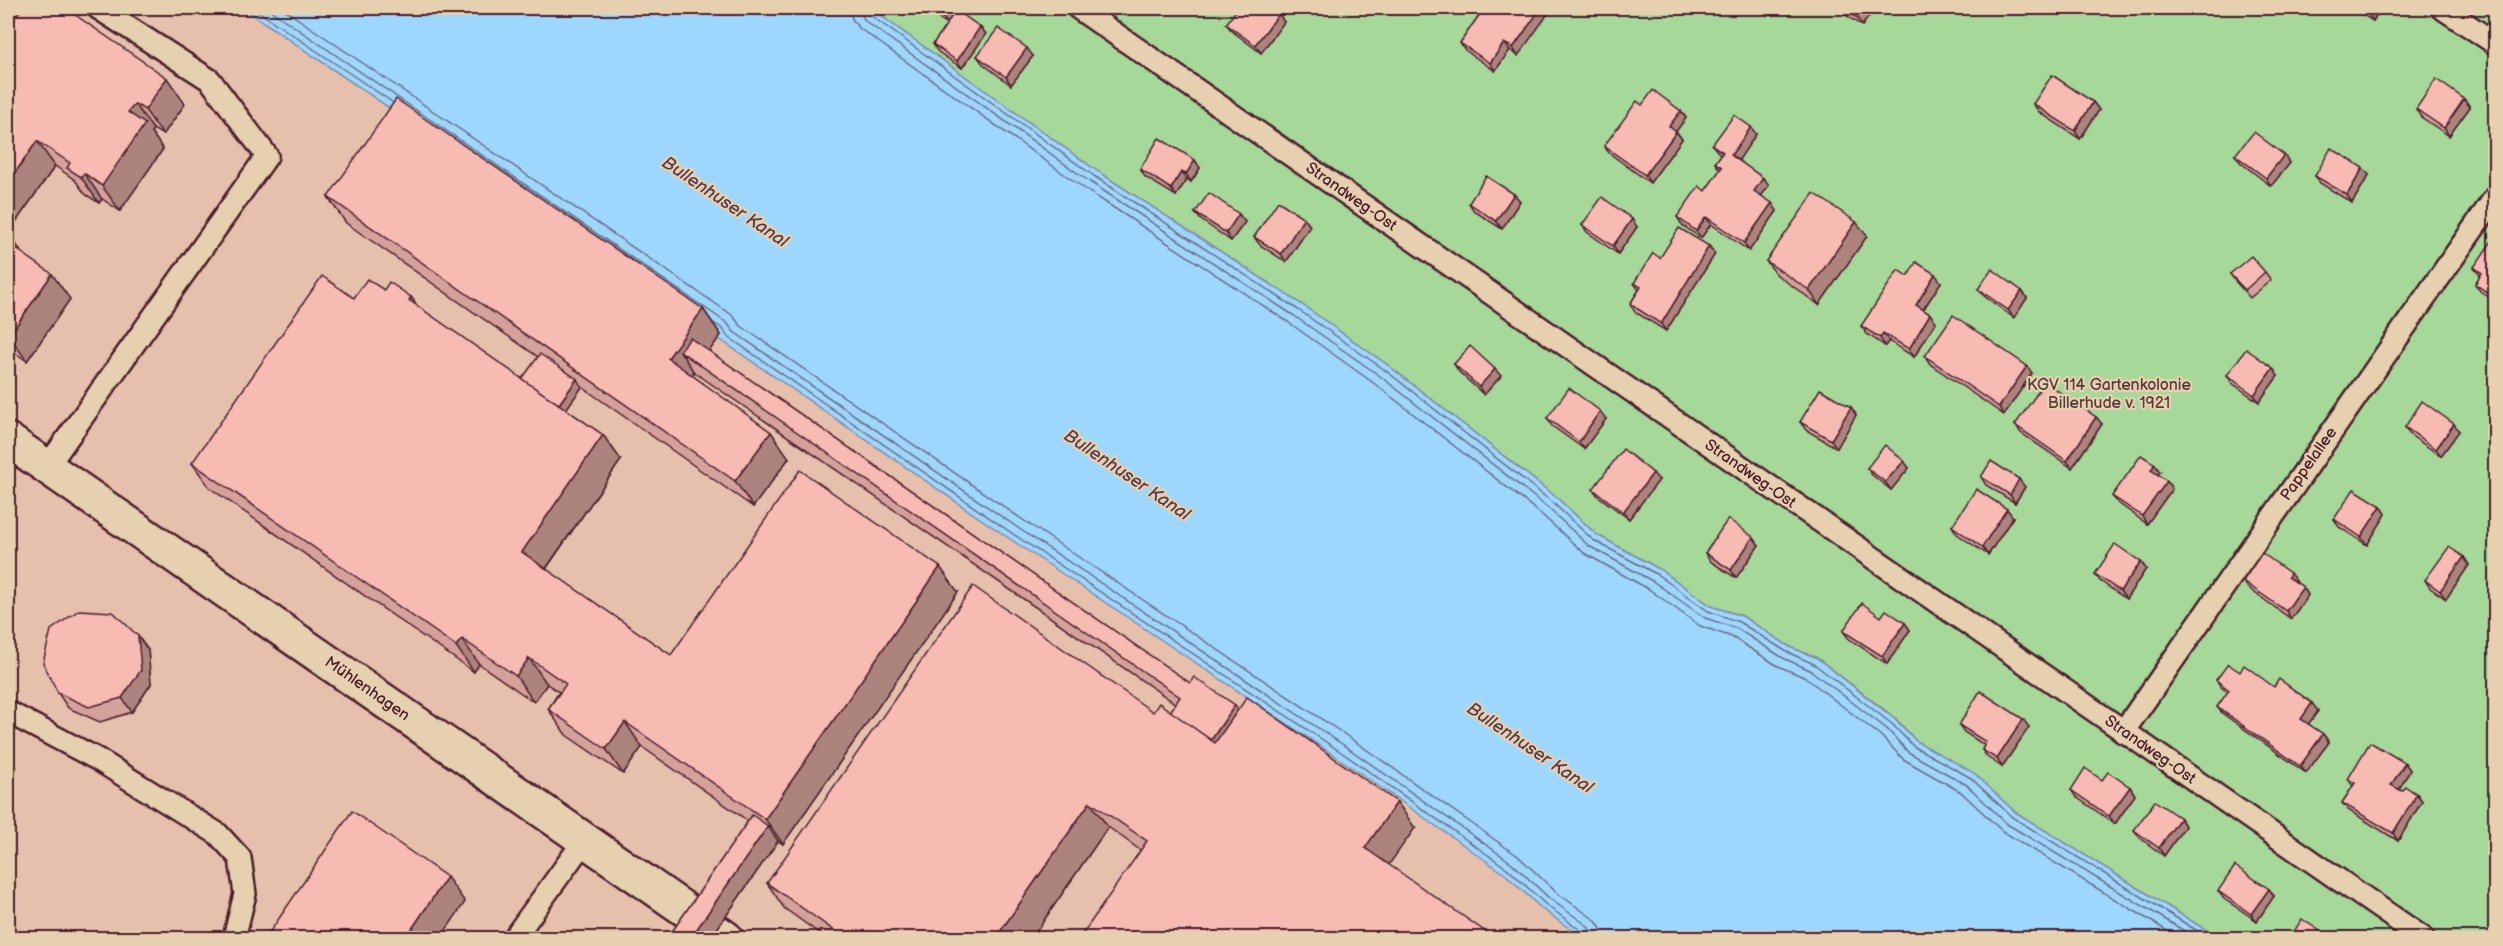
<svg xmlns="http://www.w3.org/2000/svg" width="2503" height="946" font-family="'Balsamiq Sans',sans-serif">
	<style>
		.built { fill: #e6c0ad }
		.green { fill: #a6d89a; stroke: #787c62; stroke-width: 1.5 }
		.water { fill: #9ed7fe; stroke: #7c8daa; stroke-width: 1.5 }
		.lines { fill: none; stroke-linecap: round; stroke-linejoin: round }
		.shore { stroke: #6c697f; stroke-width: 1.5 }
		.lane-casing { stroke: #4a1f2b; stroke-width: 26 }
		.street-casing { stroke: #4a1f2b; stroke-width: 38 }
		.lane { stroke: #e6d0b0; stroke-width: 21 }
		.street { stroke: #e6d0b0; stroke-width: 33 }
		.wall { fill: #d4a19b; stroke: #4a1f2b; stroke-width: 1.5 }
		.shaded-wall { fill: #ad837e; stroke: #4a1f2b; stroke-width: 1.5 }
		.building { fill: #f7bbb4; stroke: #4a1f2b; stroke-width: 1.5 }
		.labels { text-anchor: middle; dominant-baseline: central; stroke-width: 4.5; stroke-linejoin: round; paint-order: stroke }
		.street-label { font-size: 16px; fill: #4a1f2b; stroke: #e6d0b0 }
		.park-label { font-size: 16px; fill: #583b3c; stroke: #e6d0b0 }
		.water-label { font-size: 18px; font-style: italic; fill: #573b4b; stroke: #e6d0b0 }
	</style>
	<rect width="100%" height="100%" fill="#e9ccb1"/>
	<filter id="ink" filterUnits="userSpaceOnUse"><feTurbulence type="fractalNoise" baseFrequency=".0167" numOctaves="2"/><feDisplacementMap in="SourceGraphic" scale="12" xChannelSelector="R" yChannelSelector="G"/><feConvolveMatrix kernelMatrix="1 2 1 2 8 2 1 2 1" color-interpolation-filters="sRGB"/></filter>
	<g filter="url(#ink)">
		<path class="built" d="M8 8H246L721 335 719 338 1013 541 1337 757 1505 874 1542 909 1583 938H8Z"/>
		<path class="green" d="M870 8H2495V938H2219L2015 812 1974 774 1916 741 1896 719 1817 658 1790 647 1742 616 1711 606 1661 570 1597 535 1556 497 1389 366 1301 304 1097 171Z"/>
		<path class="water" d="M243 8H870L1097 171 1301 304 1389 366 1556 497 1597 535 1661 570 1711 606 1742 616 1790 647 1817 658 1896 720 1916 741 1974 773 2015 812 2219 938H1583L1542 909 1505 874 1337 757 1013 541 718 338 720 334Z"/>
		<g class="lines">
			<g class="shore">
				<path d="M253 8 392 102"/>
				<path d="M267 8 727 323 734 332 1021 530 1345 746 1512 863 1550 899 1588 926 1593 938"/>
				<path d="M282 8 732 315 741 326 1026 522 1350 738 1518 856 1556 892 1595 920 1600 927 1602 938"/>
				<path d="M850 8 852 19 859 28 1085 189 1288 322 1375 384 1541 514 1584 553 1650 590 1700 626 1732 637 1778 666 1806 678 1881 736 1903 759 1961 792 2002 831 2179 938"/>
				<path d="M859 8 865 21 1090 182 1293 315 1380 376 1547 507 1589 546 1654 582 1705 618 1736 628 1783 658 1810 670 1887 729 1908 752 1967 785 2007 824 2196 938"/>
				<path d="M867 8 870 15 1094 176 1297 309 1385 370 1552 502 1593 540 1658 575 1708 611 1739 622 1787 652 1814 664 1892 724 1913 746 1971 778 2012 817 2209 938"/>
				<path d="M714 323 724 330 727 336 1016 536 1341 752 1508 869 1545 904 1583 932 1585 938"/>
			</g>
			<defs>
				<g id="lane">
					<path d="M1078 8 2423 938"/>
					<path d="M2442 8 2496 44"/>
					<path d="M47 467 267 156 210 80 98 8"/>
					<path d="M8 712 97 759 218 834 240 858 245 894 234 938"/>
					<path d="M2123 732 2496 196"/>
					<path d="M514 938 584 841"/>
				</g>
				<path id="street" d="M8 440 726 938"/>
			</defs>
			<use href="#lane" class="lane-casing"/>
			<use href="#street" class="street-casing"/>
			<use href="#lane" class="lane"/>
			<use href="#street" class="street"/>
		</g>
		<g class="wall">
			<path d="M923 8H959L957 11 980 27 986 34 962 68 938 52 933 44 947 24Z"/>
			<path d="M1484 8 1518 56 1510 50 1495 71 1465 50 1460 43Z"/>
			<path d="M1835 8H1875L1862 26Z"/>
			<path d="M2351 8H2381L2373 21Z"/>
			<path d="M8 16 13 20 185 104 163 135 153 129 151 132 163 149 120 211 102 199 99 203 85 194 75 180 55 166 8 233 20 250 19 251 70 299 27 361 8 348Z"/>
			<path d="M1284 22 1261 53 1232 31 1226 24Z"/>
			<path d="M977 56H1033L1011 85 983 64Z"/>
			<path d="M2464 99 2470 107 2449 136 2421 117 2416 109Z"/>
			<path d="M2093 102 2099 110 2080 139 2039 112 2033 104Z"/>
			<path d="M1642 105 1681 111 1686 118 1676 131 1682 139 1650 183 1609 153 1604 146Z"/>
			<path d="M1756 134 1738 160 1763 178 1769 185 1761 196 1777 211 1749 251 1711 224 1701 238 1682 225 1677 217 1705 191 1720 170 1715 163 1721 155 1718 152 1712 145Z"/>
			<path d="M2235 155 2290 163 2271 186 2241 163Z"/>
			<path d="M1200 168 1191 182 1187 179 1176 196 1145 177 1140 169Z"/>
			<path d="M2369 175 2352 203 2320 183 2315 176Z"/>
			<path d="M1514 194 1520 201 1502 229 1474 211 1469 203Z"/>
			<path d="M328 197 703 309 721 335 709 351 1190 683 1235 705 1238 710 1415 828 1140 850 1108 827 1031 939H827L784 908 767 883 1153 712H1170L1176 704 694 372 692 375 789 458 753 507 582 387 566 409 603 435 621 460 546 569 671 655 958 592 783 844 778 841 710 939H667L748 821 642 747 623 774 566 735 548 709 559 692 547 684 534 702 479 664 474 672 210 488 192 463 354 298 384 290 411 297 417 306 522 379 538 357 346 223Z"/>
			<path d="M1195 213 1245 222 1231 241 1201 220Z"/>
			<path d="M1304 218 1310 226 1286 262 1260 245 1254 237Z"/>
			<path d="M1856 222 1867 236 1819 305 1777 275 1766 261Z"/>
			<path d="M1582 225 1637 227 1618 254 1587 232Z"/>
			<path d="M2496 243V302L2480 291 2475 284 2480 275 2474 267Z"/>
			<path d="M1709 246 1715 254 1666 331 1635 312 1630 304 1639 290 1634 283 1660 258Z"/>
			<path d="M2265 272 2271 280 2250 298 2236 282 2230 274Z"/>
			<path d="M1908 276 1941 282 1923 310 1930 314 1936 322 1914 357 1889 341 1885 346 1867 334 1861 326Z"/>
			<path d="M1978 289 2022 291 2027 298 2014 318 1984 296Z"/>
			<path d="M1925 356 2032 373 2004 415 1930 364Z"/>
			<path d="M1454 364 1501 376 1484 395 1459 372Z"/>
			<path d="M2227 375 2278 376 2259 402 2232 383Z"/>
			<path d="M1851 407 1856 415 1837 448 1806 430 1800 422Z"/>
			<path d="M2096 417 2102 424 2072 468 2021 433 2015 425Z"/>
			<path d="M1547 418 1606 419 1584 449 1552 426Z"/>
			<path d="M2405 427 2459 431 2441 456 2410 435Z"/>
			<path d="M1867 468H1909L1891 490 1872 475Z"/>
			<path d="M2160 472 2158 475 2172 489 2147 524 2118 503 2112 496Z"/>
			<path d="M1981 477 2025 487 2015 503 1986 485Z"/>
			<path d="M1659 480 1629 519 1598 496 1593 489Z"/>
			<path d="M2381 506 2386 514 2367 545 2339 527 2334 519Z"/>
			<path d="M2013 517 1988 555 1957 534 1952 526Z"/>
			<path d="M1753 537 1759 545 1736 578 1710 561 1705 553Z"/>
			<path d="M2464 557 2469 565 2446 599 2430 588 2425 580Z"/>
			<path d="M2141 562 2146 569 2126 599 2100 581 2095 574Z"/>
			<path d="M2243 581H2296L2295 582 2303 587 2308 595 2291 619 2248 588Z"/>
			<path d="M1881 617 1905 623 1910 630 1887 664 1849 639 1843 631Z"/>
			<path d="M148 650 151 684 132 712 100 722 68 708 58 693Z"/>
			<path d="M2240 672 2274 687 2318 711 2308 724 2323 734 2329 742 2306 773 2223 714 2217 707 2228 692 2222 688 2216 680Z"/>
			<path d="M1959 725 2029 727 2002 767 1987 757 1982 750 1984 745 1964 732Z"/>
			<path d="M2405 763 2410 770 2399 789 2402 791 2417 794 2422 801 2398 841 2348 810 2342 803 2353 786 2348 779Z"/>
			<path d="M2102 780 2130 787 2135 795 2115 824 2076 797 2071 790Z"/>
			<path d="M2180 818 2185 826 2164 856 2140 838 2134 830Z"/>
			<path d="M2269 889 2274 896 2257 921 2224 899 2218 891Z"/>
		</g>
		<g class="shaded-wall">
			<path d="M948 8H959L948 24 942 17Z"/>
			<path d="M1194 8H1200L1197 12Z"/>
			<path d="M1541 8H1552L1518 56 1513 48Z"/>
			<path d="M1864 8H1875L1862 26 1857 18Z"/>
			<path d="M2371 8H2381L2373 21 2368 13Z"/>
			<path d="M1279 14 1284 22 1261 53 1255 45Z"/>
			<path d="M980 27 986 34 962 68 957 61Z"/>
			<path d="M1504 43 1510 50 1495 71 1490 63Z"/>
			<path d="M1027 48 1033 56 1011 85 1006 77Z"/>
			<path d="M167 78 185 104 163 135 145 110Z"/>
			<path d="M2464 99 2470 107 2449 136 2444 128Z"/>
			<path d="M2093 102 2099 110 2080 139 2075 131Z"/>
			<path d="M135 104 153 129 151 132 163 149 120 211 102 186 128 112Z"/>
			<path d="M1681 111 1686 118 1674 134 1669 126Z"/>
			<path d="M1751 127 1756 134 1737 163 1731 155Z"/>
			<path d="M1676 132 1682 139 1650 183 1645 175Z"/>
			<path d="M37 141 55 166 8 233 20 250 13 260 8 253V183Z"/>
			<path d="M2284 155 2290 163 2271 186 2266 178Z"/>
			<path d="M1195 160 1200 168 1191 182 1186 174Z"/>
			<path d="M2363 168 2369 175 2352 203 2347 195Z"/>
			<path d="M1181 172 1187 179 1176 196 1171 189Z"/>
			<path d="M84 173 102 199 99 203 81 177Z"/>
			<path d="M1763 178 1769 185 1759 199 1754 191Z"/>
			<path d="M1514 194 1520 201 1502 229 1496 221Z"/>
			<path d="M1772 203 1777 211 1749 251 1744 243Z"/>
			<path d="M1239 214 1245 222 1231 241 1226 233Z"/>
			<path d="M1706 217 1711 224 1701 238 1696 231Z"/>
			<path d="M1304 218 1310 226 1286 262 1281 254Z"/>
			<path d="M1632 219 1637 227 1618 254 1613 246Z"/>
			<path d="M1856 222 1867 236 1819 305 1809 290Z"/>
			<path d="M1709 246 1715 254 1666 331 1661 324Z"/>
			<path d="M52 274 70 299 27 361 9 336Z"/>
			<path d="M1935 274 1941 282 1921 313 1916 305Z"/>
			<path d="M2022 291 2027 298 2014 318 2008 310Z"/>
			<path d="M411 297 429 322 409 300Z"/>
			<path d="M703 309 721 335 699 365 680 351 694 372 686 384 668 358Z"/>
			<path d="M1930 314 1936 322 1914 357 1909 349Z"/>
			<path d="M1883 333 1889 341 1885 346 1880 338Z"/>
			<path d="M2027 366 2032 373 2004 415 1999 407Z"/>
			<path d="M2273 368 2278 376 2259 402 2254 395Z"/>
			<path d="M1495 369 1501 376 1484 395 1479 387Z"/>
			<path d="M577 379 582 387 560 418 555 410Z"/>
			<path d="M1851 407 1856 415 1837 448 1831 440Z"/>
			<path d="M1600 411 1606 419 1584 449 1579 442Z"/>
			<path d="M2096 417 2102 424 2072 468 2067 461Z"/>
			<path d="M2454 424 2459 431 2441 456 2436 449Z"/>
			<path d="M771 432 789 458 753 507 735 481Z"/>
			<path d="M603 435 621 460 540 577 522 552Z"/>
			<path d="M1904 461 1909 468 1891 490 1885 482Z"/>
			<path d="M2155 464 2160 472 2156 477 2151 470Z"/>
			<path d="M1653 473 1659 480 1629 519 1623 512Z"/>
			<path d="M2019 479 2025 487 2015 503 2010 495Z"/>
			<path d="M2167 481 2172 489 2147 524 2142 516Z"/>
			<path d="M2381 506 2386 514 2367 545 2361 537Z"/>
			<path d="M2007 509 2013 517 1988 555 1982 547Z"/>
			<path d="M1753 537 1759 545 1736 578 1731 570Z"/>
			<path d="M2464 557 2469 565 2446 599 2440 591Z"/>
			<path d="M2141 562 2146 569 2126 599 2120 591Z"/>
			<path d="M940 567 958 592 783 844 765 819Z"/>
			<path d="M2290 573 2296 581 2294 584 2288 577Z"/>
			<path d="M2303 587 2308 595 2291 619 2286 611Z"/>
			<path d="M1905 623 1910 630 1887 664 1882 656Z"/>
			<path d="M138 636 148 650 151 684 132 712 122 698Z"/>
			<path d="M462 639 479 664 474 672 456 646Z"/>
			<path d="M529 658 547 684 534 702 516 676Z"/>
			<path d="M2312 703 2318 711 2307 726 2301 719Z"/>
			<path d="M1235 705 1250 726 1225 763 1210 742Z"/>
			<path d="M2023 719 2029 727 2002 767 1997 759Z"/>
			<path d="M625 722 642 747 623 774 606 749Z"/>
			<path d="M2323 734 2329 742 2306 773 2300 766Z"/>
			<path d="M2405 763 2410 770 2397 793 2391 785Z"/>
			<path d="M2130 787 2135 795 2115 824 2109 816Z"/>
			<path d="M2417 794 2422 801 2398 841 2393 833Z"/>
			<path d="M1090 802 1108 827 1031 939H995Z"/>
			<path d="M1397 802 1415 828 1383 873 1365 848Z"/>
			<path d="M2180 818 2185 826 2164 856 2159 848Z"/>
			<path d="M768 826 778 841 710 939H690Z"/>
			<path d="M447 877 465 902 440 939H405Z"/>
			<path d="M2269 889 2274 896 2257 921 2251 914Z"/>
		</g>
		<g class="building">
			<path d="M22 8H65L167 78 145 110 135 104 128 112 145 124 102 186 84 173 81 177 67 168 70 163 37 141 8 183V16L13 20Z"/>
			<path d="M929 8H948L942 17Z"/>
			<path d="M1238 8H1269L1279 14 1255 45 1226 24Z"/>
			<path d="M1484 8H1541L1513 48 1504 43 1490 63 1460 43Z"/>
			<path d="M1841 8H1864L1857 18Z"/>
			<path d="M2358 8H2371L2368 13Z"/>
			<path d="M956 10 980 27 957 61 933 44Z"/>
			<path d="M998 28 1027 48 1006 77 977 56Z"/>
			<path d="M2052 75 2093 102 2075 131 2033 104Z"/>
			<path d="M2436 79 2464 99 2444 128 2416 109Z"/>
			<path d="M1653 90 1681 111 1669 126 1676 132 1645 175 1604 146 1637 101 1642 105Z"/>
			<path d="M396 99 703 309 668 358 771 432 735 481 328 197Z"/>
			<path d="M1734 115 1751 127 1731 155 1763 178 1754 191 1772 203 1744 243 1706 217 1696 231 1677 217 1699 186 1705 191 1722 167 1715 163 1723 152 1712 145Z"/>
			<path d="M2254 132 2284 155 2266 178 2235 155Z"/>
			<path d="M1159 138 1195 160 1186 174 1181 172 1171 189 1140 169Z"/>
			<path d="M2331 148 2363 168 2347 195 2315 176Z"/>
			<path d="M1486 176 1514 194 1496 221 1469 203Z"/>
			<path d="M1209 193 1239 214 1226 233 1195 213Z"/>
			<path d="M1814 193 1856 222 1809 290 1766 261Z"/>
			<path d="M1602 197 1632 219 1613 246 1582 225Z"/>
			<path d="M1278 201 1304 218 1281 254 1254 237Z"/>
			<path d="M1679 228 1709 246 1661 324 1630 304 1641 287 1634 283 1653 253 1660 258Z"/>
			<path d="M2492 241 2496 243V298L2475 284 2482 273 2474 267Z"/>
			<path d="M8 243 52 274 9 336 8 335Z"/>
			<path d="M2251 256 2265 272 2245 290 2230 274Z"/>
			<path d="M1916 262 1935 274 1916 305 1930 314 1909 349 1883 333 1880 338 1861 326 1898 270 1908 276Z"/>
			<path d="M1992 269 2022 291 2008 310 1978 289Z"/>
			<path d="M322 276 354 298 367 279 384 290 389 282 411 297 409 300 603 435 522 552 671 655 800 470 940 567 765 819 625 722 606 749 548 709 566 684 529 658 516 676 462 639 456 646 192 463Z"/>
			<path d="M1953 315 2027 366 1999 407 1925 356Z"/>
			<path d="M690 338 1190 683 1194 677 1235 705 1211 740 1170 712 1180 697 680 351Z"/>
			<path d="M1470 346 1495 369 1479 387 1454 364Z"/>
			<path d="M2246 349 2273 368 2254 395 2227 375Z"/>
			<path d="M540 354 577 379 559 404 522 379Z"/>
			<path d="M2045 382 2096 417 2067 461 2015 425Z"/>
			<path d="M1569 388 1600 411 1579 442 1547 418Z"/>
			<path d="M1820 389 1851 407 1831 440 1800 422Z"/>
			<path d="M2422 401 2454 424 2436 449 2405 427Z"/>
			<path d="M1885 445 1904 461 1885 482 1867 468Z"/>
			<path d="M1623 449 1653 473 1623 512 1593 489Z"/>
			<path d="M2141 455 2155 464 2151 470 2167 481 2142 516 2112 496Z"/>
			<path d="M1991 461 2019 479 2010 495 1981 477Z"/>
			<path d="M1976 489 2007 509 1982 547 1952 526Z"/>
			<path d="M2354 489 2381 506 2361 537 2334 519Z"/>
			<path d="M1728 519 1753 537 1731 570 1705 553Z"/>
			<path d="M2115 544 2141 562 2120 591 2095 574Z"/>
			<path d="M2449 547 2464 557 2440 591 2425 580Z"/>
			<path d="M2262 553 2290 573 2288 577 2303 587 2286 611 2243 581Z"/>
			<path d="M973 586 1153 712 1159 703 1215 743 1247 697 1397 802 1365 848 1496 939H1079L1147 841 1090 802 995 939H846L767 883Z"/>
			<path d="M1862 603 1881 617 1886 610 1905 623 1882 656 1843 631Z"/>
			<path d="M79 610 113 612 138 636 141 670 122 698 89 707 58 693 43 663 51 630Z"/>
			<path d="M2228 664 2240 672 2244 665 2274 687 2279 679 2312 703 2301 719 2323 734 2300 766 2217 707 2229 690 2216 680Z"/>
			<path d="M1980 691 2023 719 1997 759 1982 750 1986 742 1959 725Z"/>
			<path d="M2370 742 2405 763 2391 785 2402 791 2406 787 2417 794 2393 833 2342 803 2355 783 2348 779Z"/>
			<path d="M2085 768 2102 780 2108 772 2130 787 2109 816 2071 790Z"/>
			<path d="M2155 801 2180 818 2159 848 2134 830Z"/>
			<path d="M352 811 447 877 405 939H265Z"/>
			<path d="M752 815 768 826 690 939H667Z"/>
			<path d="M2235 866 2269 889 2251 914 2218 891Z"/>
			<path d="M2302 919 2332 939H2289Z"/>
		</g>
	</g>
	<g class="labels">
		<g class="street-label">
			<text transform="translate(1351 197) rotate(35)">Strandweg-Ost</text>
			<text transform="translate(2309 464) rotate(-55)">Pappelallee</text>
			<text transform="translate(1750 474) rotate(35)">Strandweg-Ost</text>
			<text transform="translate(367 689) rotate(35)">Mühlenhagen</text>
			<text transform="translate(2150 750) rotate(35)">Strandweg-Ost</text>
		</g>
		<g class="park-label">
			<text x="2109" y="385">KGV 114 Gartenkolonie<tspan x="2109" dy="18">Billerhude v. 1921</tspan></text>
		</g>
		<g class="water-label">
			<text transform="translate(725 202) rotate(34)">Bullenhuser Kanal</text>
			<text transform="translate(1127 475) rotate(34)">Bullenhuser Kanal</text>
			<text transform="translate(1530 748) rotate(34)">Bullenhuser Kanal</text>
		</g>
	</g>
	<rect width="2503" height="946" fill="none" stroke="#e6d0b0" stroke-width="30"/>
	<rect x="15" y="15" width="2473" height="916" fill="none" stroke="#4a1f2b" stroke-width="2" filter="url(#ink)"/>
</svg>
